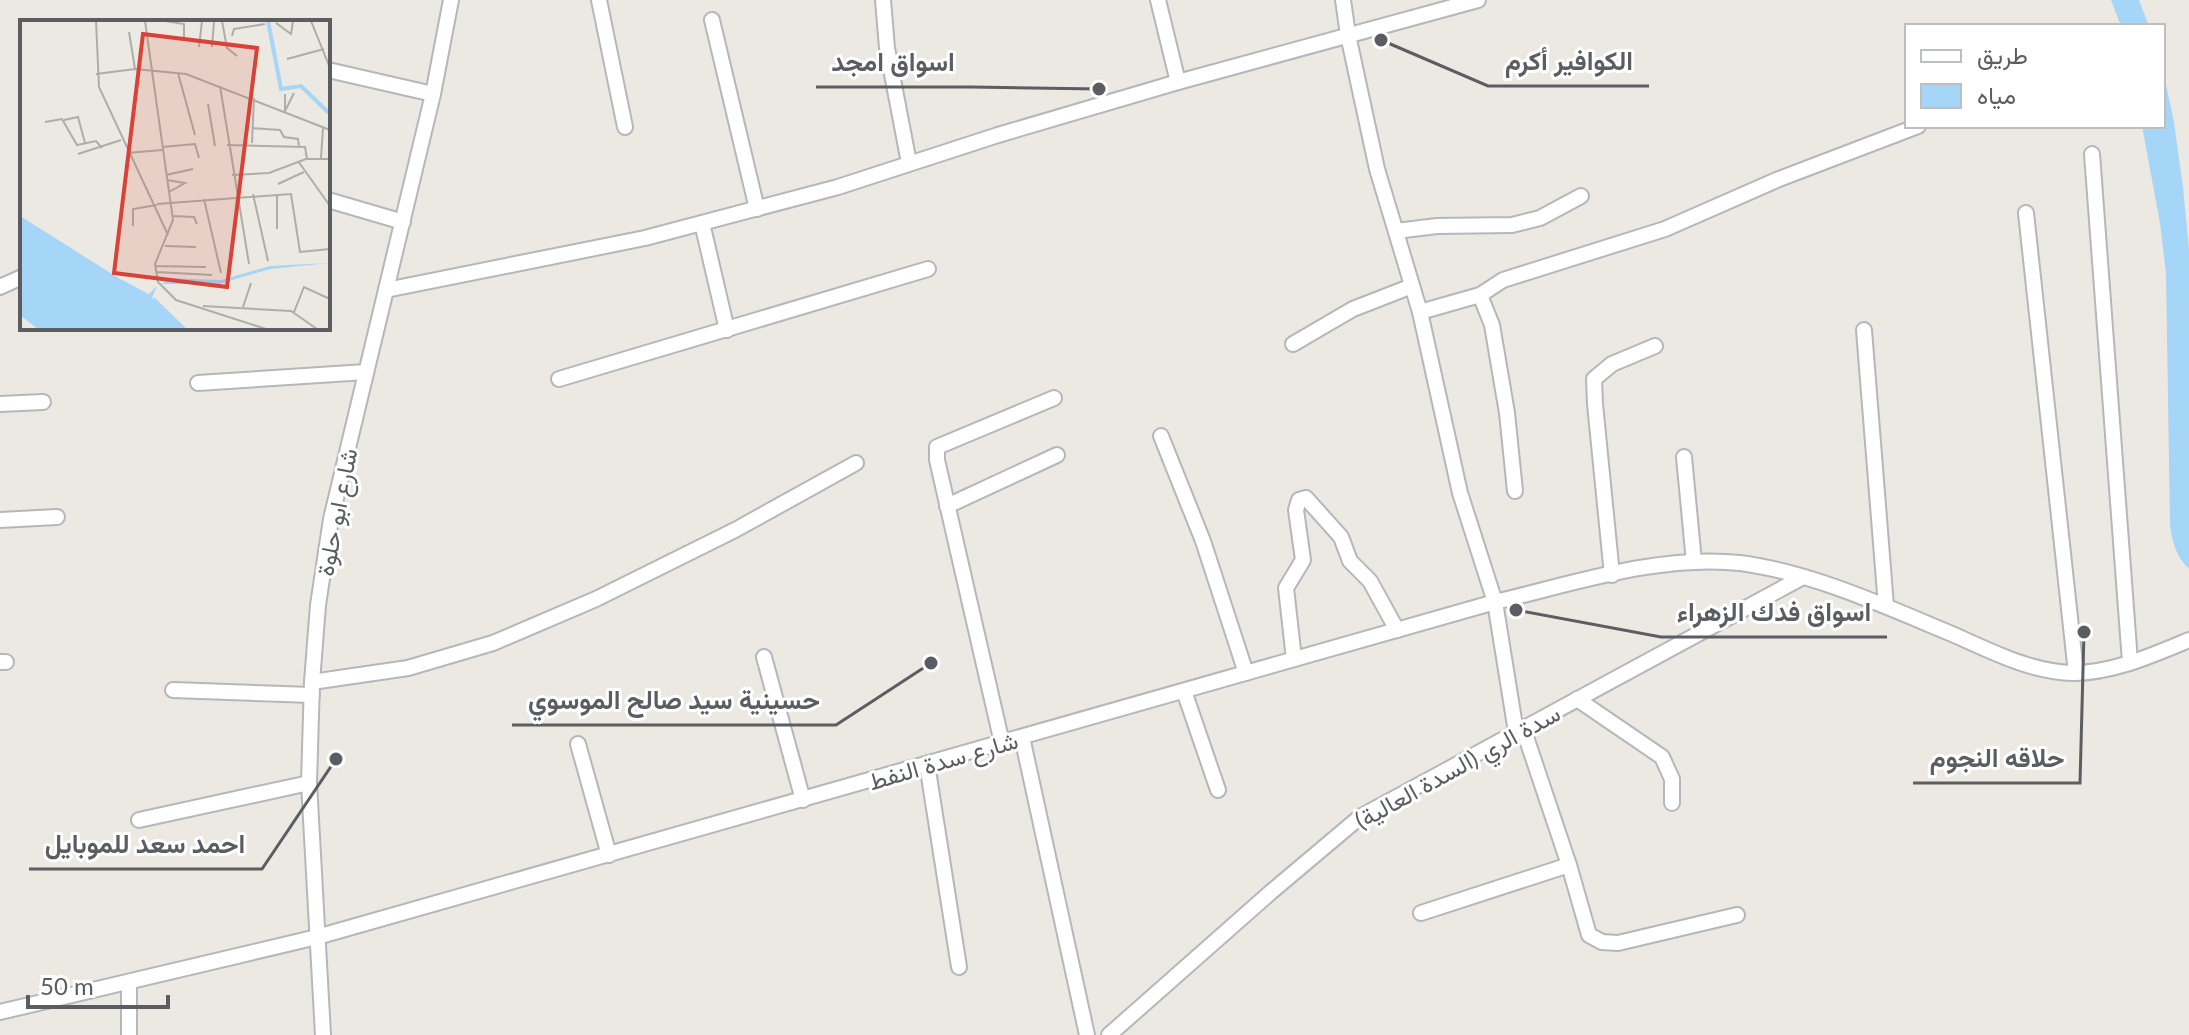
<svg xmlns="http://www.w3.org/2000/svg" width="2189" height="1035" font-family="Lato,Vazirmatn,sans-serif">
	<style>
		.water { fill: #a5d5f7 }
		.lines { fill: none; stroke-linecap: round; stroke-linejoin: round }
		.minor-casing { stroke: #b4b7bb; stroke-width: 18 }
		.minor { stroke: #fff; stroke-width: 14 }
		.labels { text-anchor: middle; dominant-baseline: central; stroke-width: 6; stroke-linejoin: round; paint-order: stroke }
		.street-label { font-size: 24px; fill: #5a5d61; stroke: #fff }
		.inset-river { fill: none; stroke: #a5d5f7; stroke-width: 4 }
		.inset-road { fill: none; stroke: #adadaa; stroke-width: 2 }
		.view { fill: #d94239; fill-opacity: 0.15; stroke: #d94239; stroke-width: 4 }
		.inset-edge { fill: none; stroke: #5a5d61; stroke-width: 4 }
		.leader { fill: none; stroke: #5a5d61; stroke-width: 3 }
		.callout-dot { fill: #5a5d61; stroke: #fff; stroke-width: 3 }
		.callout-label { font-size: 26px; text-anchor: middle; font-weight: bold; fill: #5a5d61; stroke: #fff; stroke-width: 6; stroke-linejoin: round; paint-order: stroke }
	</style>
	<rect width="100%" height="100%" fill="#ebe9e1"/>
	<g class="water">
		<path d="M2111 0H2139L2149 26H2121Z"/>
		<path d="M2163 71 2174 122 2183 188 2189 249V569C2176 556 2172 542 2170 524L2166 273 2160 223 2142 126H2163Z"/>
	</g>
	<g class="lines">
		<defs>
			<g id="minor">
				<path d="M599 0 625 127"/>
				<path d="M883 0 887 48 909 163"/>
				<path d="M1158 0 1178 82"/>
				<path d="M1343 0 1348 35 1377 169 1420 312 1460 493 1495 602 1516 732"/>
				<path d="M712 20 757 209"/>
				<path d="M328 70 433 94"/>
				<path d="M2092 154 2130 662"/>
				<path d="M328 200 403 222"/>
				<path d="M2026 213 2076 673"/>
				<path d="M702 223 727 330"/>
				<path d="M1396 231 1437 226 1512 225 1540 218 1581 196"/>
				<path d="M0 287 22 277"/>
				<path d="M386 290 645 238 838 187 998 135 1178 82 1478 0"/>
				<path d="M1480 295 1492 325 1507 413 1515 491"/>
				<path d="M1420 312 1480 295 1503 280 1665 229 1779 179 1918 126"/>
				<path d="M1864 330 1886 606"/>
				<path d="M1293 344 1353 309 1412 286"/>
				<path d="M559 379 928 269"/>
				<path d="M198 383 366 372"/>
				<path d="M0 404 43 402"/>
				<path d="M1161 436 1203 541 1246 673"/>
				<path d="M1684 457 1694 562"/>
				<path d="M947 506 1057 455"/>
				<path d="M0 520 57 517"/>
				<path d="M1612 575 1595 404 1594 379 1612 364 1655 346"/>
				<path d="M764 657 803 800"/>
				<path d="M1294 659 1286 588 1303 560 1296 510 1299 500 1306 498 1341 537 1350 561 1370 581 1397 630"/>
				<path d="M0 662H6"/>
				<path d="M312 682 408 668 493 643 596 599 735 530 856 463"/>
				<path d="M173 690 312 695"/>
				<path d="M1184 691 1218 790"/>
				<path d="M1577 699 1662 757 1672 779V803"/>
				<path d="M1523 728 1569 865 1589 935 1602 942 1618 943 1737 915"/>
				<path d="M1022 737 1087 1035"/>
				<path d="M1002 743 937 460V447L1054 398"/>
				<path d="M578 744 609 855"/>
				<path d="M927 764 959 967"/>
				<path d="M139 820 309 783"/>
				<path d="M1421 913 1569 865"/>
				<path d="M129 982V1035"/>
				<path d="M0 1012 317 937 1495 602C1572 584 1660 554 1740 563 1811 572 1887 607 1952 634 1991 651 2030 672 2073 673 2113 673 2153 655 2189 640"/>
				<path d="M323 1035 309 783 312 682 318 605 331 519 433 94 451 0"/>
				<path d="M1109 1035 1271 892 1360 817 1803 577"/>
			</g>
		</defs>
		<use href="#minor" class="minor-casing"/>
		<use href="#minor" class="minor"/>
	</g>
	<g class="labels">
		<g class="street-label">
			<text transform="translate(336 512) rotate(-79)">شارع ابو حلوة</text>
			<text transform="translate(943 760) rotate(-16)">شارع سدة النفط</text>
			<text transform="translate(1457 766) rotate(-29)">سدة الري (السدة العالية)</text>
		</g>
	</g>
	<g transform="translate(20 20)">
		<rect width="310" height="310" fill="#ebe9e1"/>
		<path d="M0 196 127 276 137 266 132 278 164 309H18L0 295ZM310 243 250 249 199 264H142L148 258 201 260 250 246Z" fill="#a5d5f7"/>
		<path class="inset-river" d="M248 1 261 69 281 66 310 94M70 244 96 259M102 262 128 276M133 279 164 309"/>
		<path class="inset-road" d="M76 1 79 67 148 215M125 1 153 200 135 244 138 262 156 280 246 309M145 1 164 4V19M202 1 207 28 217 36M291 1 310 48M256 3 271 14 273 1M109 12 115 49M212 16 214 9 245 4M179 27 182 1M192 27 194 1M267 39 304 29M158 53 175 115M76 54 115 49 166 54 310 110M200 66 229 244M265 74V91L274 73M188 84 195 126M44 100 58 97 65 123M25 102 42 99 57 125 76 121 82 128M232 108 260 110 264 117 278 119 279 126M232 123 234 78M207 125 285 127 287 139M142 127 175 124 179 138M107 133 142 130M58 134 101 120M301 138 303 108M278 141 310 186M146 155 173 149M212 155 249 153 286 139H310M147 160 165 163 149 172M258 164 284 152M233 174 248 241M184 179 201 253M137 184 271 174 280 232 310 229M152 196 174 197 177 204M113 206V189L137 185M257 209V175M145 226 176 227M135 246 186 247M136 252 192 255M183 286 271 291 297 309M223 287 231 263M274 292 284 267 310 279"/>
		<path class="view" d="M123 14 237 28 207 267 94 253Z"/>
		<rect width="310" height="310" class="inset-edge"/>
	</g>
	<path class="leader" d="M1381 40L1488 86H1649M1099 89L971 87H816M1516 610L1661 637H1887M931 663L836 725H512M2084 632L2080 783H1913M336 759L262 869H29"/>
	<g class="callout-dot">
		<circle cx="1381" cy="40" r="8"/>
		<circle cx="1099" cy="89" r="8"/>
		<circle cx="1516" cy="610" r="8"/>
		<circle cx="931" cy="663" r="8"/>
		<circle cx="2084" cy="632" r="8"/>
		<circle cx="336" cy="759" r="8"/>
	</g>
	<g class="callout-label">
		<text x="1569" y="70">الكوافير أكرم</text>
		<text x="893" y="71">اسواق امجد</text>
		<text x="1774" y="621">اسواق فدك الزهراء</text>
		<text x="674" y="709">حسينية سيد صالح الموسوي</text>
		<text x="1997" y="767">حلاقه النجوم</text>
		<text x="145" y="853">احمد سعد للموبايل</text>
	</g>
	<rect x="1905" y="24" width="260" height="104" fill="#ffffff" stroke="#bdbec0" stroke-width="2"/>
	<rect x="1921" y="50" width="40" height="12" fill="#ffffff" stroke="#bdbec0" stroke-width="2"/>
	<text x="1977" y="64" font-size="24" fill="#5a5d61">طريق</text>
	<rect x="1921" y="84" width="40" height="24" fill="#a5d5f7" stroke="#bdbec0" stroke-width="2"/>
	<text x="1977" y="104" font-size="24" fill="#5a5d61">مياه</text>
	<path d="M28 995v12h140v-12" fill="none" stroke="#5a5d61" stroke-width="4"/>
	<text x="40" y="995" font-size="24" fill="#5a5d61" stroke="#ffffff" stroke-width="6" paint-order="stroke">50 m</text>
</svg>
